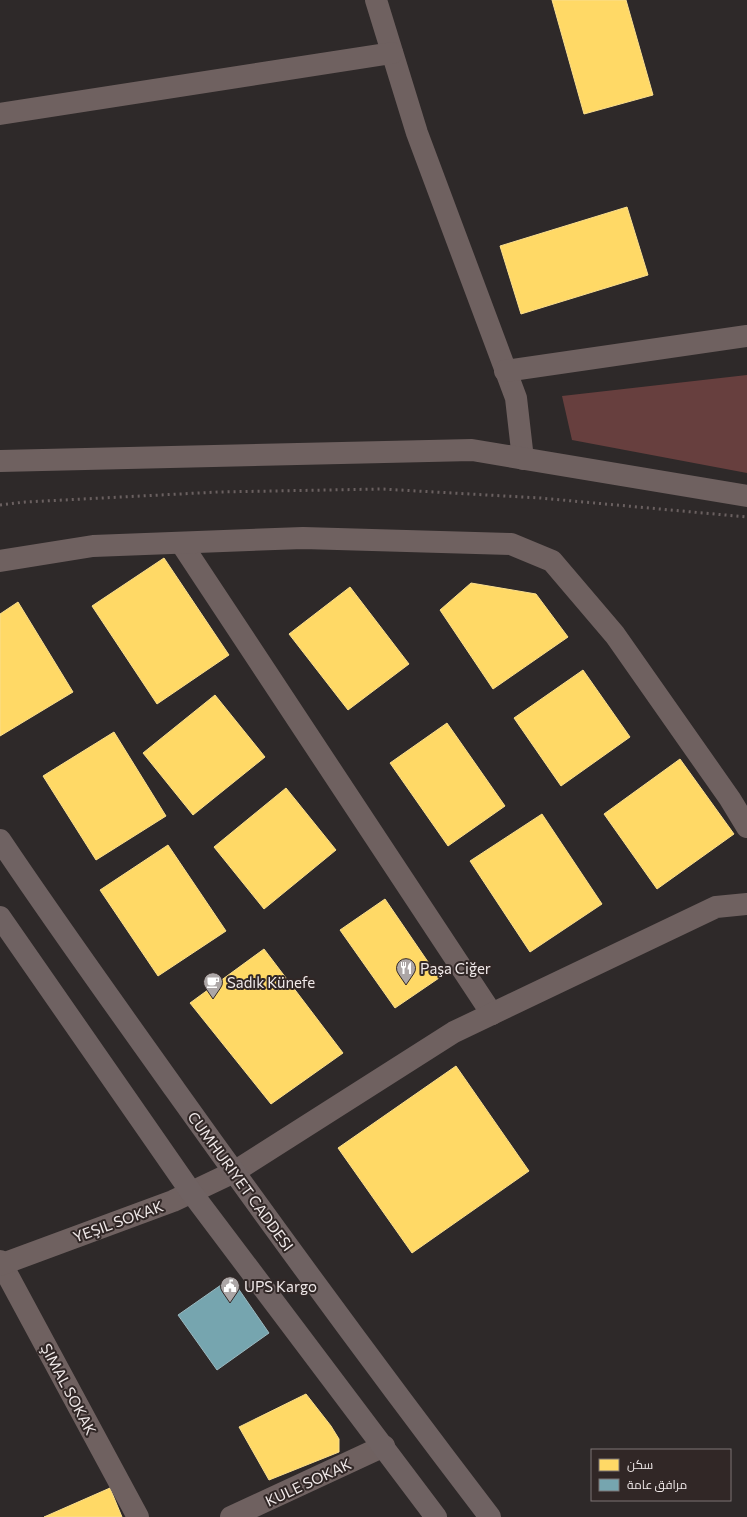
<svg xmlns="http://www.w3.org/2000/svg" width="747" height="1517" font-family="Commissioner,Cairo,sans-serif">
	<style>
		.green { fill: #673f3e }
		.homes { fill: #ffd966; stroke: #fade8d }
		.public { fill: #76a5af; stroke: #9bb9c0 }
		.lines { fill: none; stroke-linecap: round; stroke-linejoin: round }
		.minor { stroke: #6f6160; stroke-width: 22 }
		.major { stroke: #6f6262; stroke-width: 22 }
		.rail { stroke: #6a6060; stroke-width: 3; stroke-dasharray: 2 4; stroke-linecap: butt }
		.labels { text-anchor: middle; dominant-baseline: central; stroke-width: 4; stroke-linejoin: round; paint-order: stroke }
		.poi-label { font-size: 15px; fill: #f0e9e9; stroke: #312726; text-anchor: start }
		.street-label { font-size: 15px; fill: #f0e9e9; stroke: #312726 }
	</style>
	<rect width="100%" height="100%" fill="#2e2929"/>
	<path class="green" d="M747 375V473L572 440 562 396Z"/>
	<g class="homes">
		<path d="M552 0H626L653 95 584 114Z"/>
		<path d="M627 207 648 275 521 314 500 246Z"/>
		<path d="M164 558 229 655 157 704 92 606Z"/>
		<path d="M471 583 536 594 568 637 493 689 440 610Z"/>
		<path d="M350 587 409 664 348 710 289 634Z"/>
		<path d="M18 602 73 692 0 736V614Z"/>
		<path d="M583 670 630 737 561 786 514 718Z"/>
		<path d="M215 695 265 757 193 815 143 753Z"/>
		<path d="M447 723 505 806 448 846 390 763Z"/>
		<path d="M114 732 166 816 96 860 43 776Z"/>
		<path d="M680 759 734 834 657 889 604 814Z"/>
		<path d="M286 788 336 850 264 909 214 847Z"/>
		<path d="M542 814 602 904 530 952 470 861Z"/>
		<path d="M168 845 226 931 158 976 100 890Z"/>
		<path d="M385 899 439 978 395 1008 340 930Z"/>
		<path d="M264 949 343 1053 271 1104 190 1003Z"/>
		<path d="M456 1066 529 1171 412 1253 338 1148Z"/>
		<path d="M306 1394 331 1426 339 1439V1452L269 1480 239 1427Z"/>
		<path d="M110 1488 122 1517H44Z"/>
	</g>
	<path class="public" d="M231 1278 269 1333 217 1370 178 1315Z"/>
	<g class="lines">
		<g class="minor">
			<path d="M376 0 417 133 516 398 523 459"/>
			<path d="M0 114 392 53"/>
			<path d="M505 371 747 336"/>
			<path d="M0 461 472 450 747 496"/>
			<path d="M181 543 492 1014"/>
			<path d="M0 561 93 546 303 538 511 544 552 561 615 635 730 799 747 827"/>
			<path d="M0 1261 138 1517"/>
			<path d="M0 1265 173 1201 234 1172 454 1032 716 907 747 904"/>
			<path d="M231 1517 384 1446"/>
		</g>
		<g class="major">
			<path d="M0 840C57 925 117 1008 176 1091 278 1234 383 1377 490 1517"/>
			<path d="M0 917 191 1192 436 1517"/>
		</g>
		<path class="rail" d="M0 505 25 502 218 492 382 489 540 498 747 517"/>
	</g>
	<defs>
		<symbol id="restaurant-pin" viewBox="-11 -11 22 30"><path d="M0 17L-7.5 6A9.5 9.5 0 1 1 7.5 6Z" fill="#aca6a6" stroke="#312726"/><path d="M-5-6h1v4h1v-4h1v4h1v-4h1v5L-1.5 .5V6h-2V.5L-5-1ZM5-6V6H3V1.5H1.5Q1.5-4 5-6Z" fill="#fff"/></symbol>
		<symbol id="cafe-pin" viewBox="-11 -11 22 30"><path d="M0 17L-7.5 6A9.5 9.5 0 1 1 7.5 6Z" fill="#aca6a6" stroke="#312726"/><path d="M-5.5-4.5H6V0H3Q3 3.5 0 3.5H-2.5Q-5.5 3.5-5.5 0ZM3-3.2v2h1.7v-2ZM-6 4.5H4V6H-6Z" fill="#fff"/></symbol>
		<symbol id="civic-pin" viewBox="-11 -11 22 30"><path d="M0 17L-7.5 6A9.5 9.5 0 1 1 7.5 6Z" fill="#aca6a6" stroke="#312726"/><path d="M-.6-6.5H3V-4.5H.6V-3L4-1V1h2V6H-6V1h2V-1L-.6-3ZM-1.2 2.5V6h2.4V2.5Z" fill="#fff"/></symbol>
	</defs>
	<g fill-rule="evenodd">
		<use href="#restaurant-pin" x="395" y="957" width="22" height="30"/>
		<use href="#cafe-pin" x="202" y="971" width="22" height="30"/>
		<use href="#civic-pin" x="219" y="1275" width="22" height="30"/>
	</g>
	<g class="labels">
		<g class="poi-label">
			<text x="420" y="968">Paşa Ciğer</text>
			<text x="227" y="982">Sadık Künefe</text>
			<text x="244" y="1286">UPS Kargo</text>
		</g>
		<g class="street-label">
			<text transform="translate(241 1181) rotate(54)">CUMHURIYET CADDESI</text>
			<text transform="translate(118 1221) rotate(-20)">YEŞIL SOKAK</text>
			<text transform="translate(69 1389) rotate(62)">ŞIMAL SOKAK</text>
			<text transform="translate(308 1482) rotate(-25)">KULE SOKAK</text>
		</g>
	</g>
	<rect x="591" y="1449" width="140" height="52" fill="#312726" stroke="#7d7574"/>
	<rect x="599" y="1459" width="20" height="12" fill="#ffd966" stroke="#7d7574"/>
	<text x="627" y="1469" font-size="12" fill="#f0e9e9">سكن</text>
	<rect x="599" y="1479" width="20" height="12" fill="#76a5af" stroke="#7d7574"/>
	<text x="627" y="1489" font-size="12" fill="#f0e9e9">مرافق عامة</text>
</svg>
